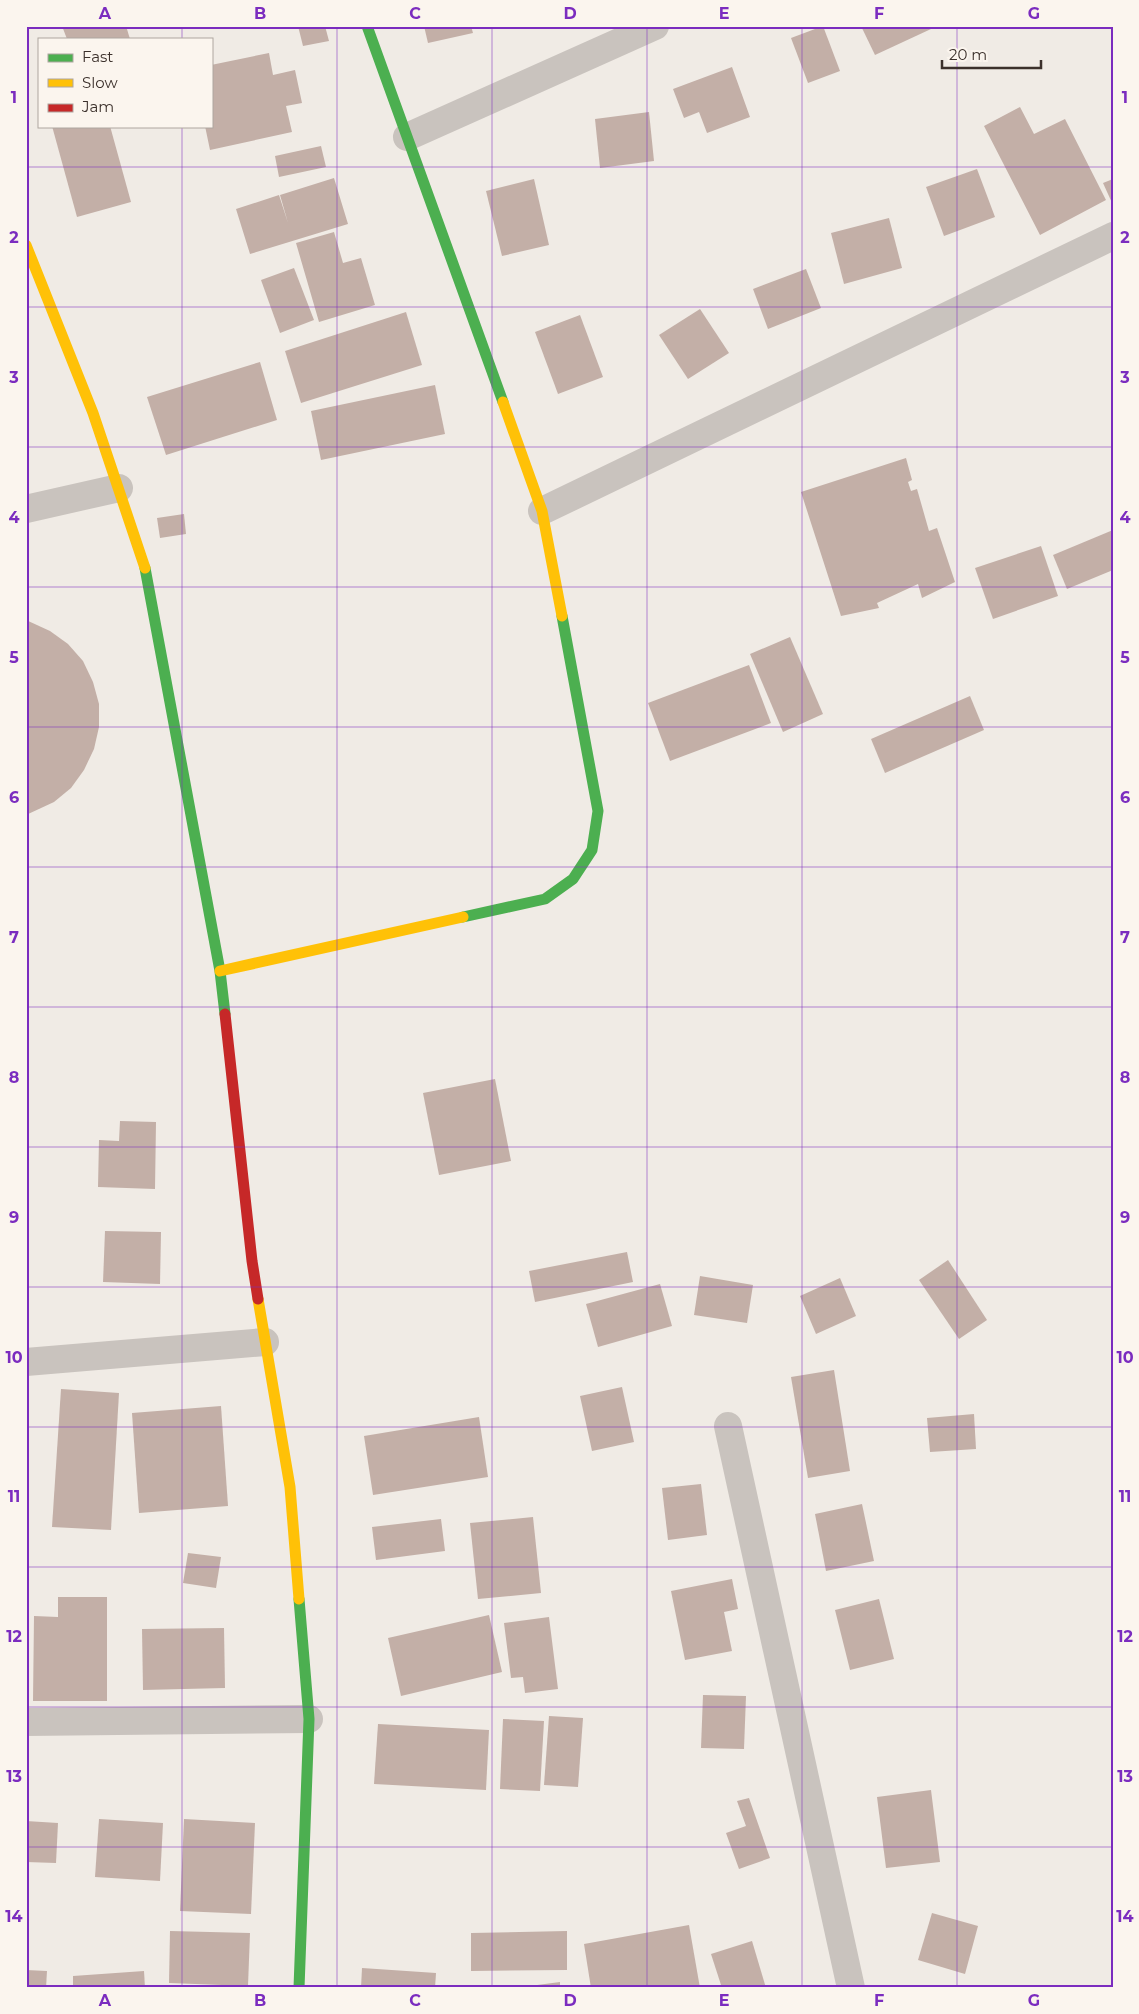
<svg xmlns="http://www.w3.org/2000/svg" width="1139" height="2014" font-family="Montserrat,sans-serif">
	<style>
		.building { fill: #c3afa7 }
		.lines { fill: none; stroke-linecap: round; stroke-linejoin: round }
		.street { stroke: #c9c3be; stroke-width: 28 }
		.fast { stroke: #4caf50; stroke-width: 11 }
		.slow { stroke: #ffc107; stroke-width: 11 }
		.jam { stroke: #c62828; stroke-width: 11 }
		.grid { fill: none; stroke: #7b2cbf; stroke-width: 1; stroke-opacity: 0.55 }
		.neatline { fill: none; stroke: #7b2cbf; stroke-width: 2 }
		.grid-label { font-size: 16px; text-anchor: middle; font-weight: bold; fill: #7b2cbf }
	</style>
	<rect width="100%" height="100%" fill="#f0ebe5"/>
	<g class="building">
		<path d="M62 26H126L130 39H67Z"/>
		<path d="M298 26H325L329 41 303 46Z"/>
		<path d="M424 26H471L473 33 428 43Z"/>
		<path d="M823 26 840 71 808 83 791 38Z"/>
		<path d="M861 26H930L931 29 875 55Z"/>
		<path d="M269 53 273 75 295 70 302 103 286 106 292 132 210 150 205 126H211V65Z"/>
		<path d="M732 67 750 117 707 133 699 112 684 118 673 89Z"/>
		<path d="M1020 107 1034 134 1065 119 1106 200 1040 235 984 126Z"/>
		<path d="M649 112 654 161 600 168 595 119Z"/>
		<path d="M52 126H110L131 202 77 217Z"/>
		<path d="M321 146 326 167 279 177 275 156Z"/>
		<path d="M977 169 995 217 944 236 926 187Z"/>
		<path d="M334 178 348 224 250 254 236 209 279 195 288 223 280 195Z"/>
		<path d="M534 179 549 245 502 256 486 191Z"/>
		<path d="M1113 179V205L1103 183Z"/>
		<path d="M889 218 902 268 844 284 831 233Z"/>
		<path d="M334 232 343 263 361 258 375 305 319 322 296 243Z"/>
		<path d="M294 268 314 320 280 333 261 280Z"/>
		<path d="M806 269 821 308 768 329 753 289Z"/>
		<path d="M700 309 729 353 688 379 659 335Z"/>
		<path d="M406 312 422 365 301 403 285 351Z"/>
		<path d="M580 315 603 377 558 394 535 332Z"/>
		<path d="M260 362 277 420 166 455 147 397Z"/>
		<path d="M435 385 445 434 321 460 311 411Z"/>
		<path d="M906 458 912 480 908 482 911 491 917 489 929 531 937 528 955 582 922 598 918 584 877 603 879 608 841 616 801 492Z"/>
		<path d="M184 514 186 534 160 538 157 518Z"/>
		<path d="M1113 530V570L1067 589 1053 555Z"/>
		<path d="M1041 546 1058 596 993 619 975 568Z"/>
		<path d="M26 620 50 631 68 644 83 661 93 682 99 704V727L94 749 84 770 71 788 54 802 26 815Z"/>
		<path d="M790 637 823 714 783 732 750 654Z"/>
		<path d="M749 665 771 723 670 761 648 703Z"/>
		<path d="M970 696 984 730 885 773 871 739Z"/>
		<path d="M495 1079 511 1161 439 1175 423 1093Z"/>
		<path d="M120 1121 156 1122 155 1189 98 1187 99 1140 119 1141Z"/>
		<path d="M105 1231 161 1232 160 1284 103 1282Z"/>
		<path d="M627 1252 633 1282 535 1302 529 1271Z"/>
		<path d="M948 1260 987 1320 959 1339 919 1280Z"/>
		<path d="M700 1276 753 1285 747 1323 694 1315Z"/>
		<path d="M840 1278 856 1316 816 1334 800 1296Z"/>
		<path d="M660 1284 672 1326 598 1347 586 1304Z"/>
		<path d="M834 1370 850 1471 808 1478 791 1377Z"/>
		<path d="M622 1387 634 1442 592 1451 580 1396Z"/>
		<path d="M61 1389 119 1393 111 1530 52 1527Z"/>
		<path d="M221 1406 228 1506 139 1513 132 1413Z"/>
		<path d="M974 1414 976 1449 930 1452 927 1418Z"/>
		<path d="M479 1417 488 1477 373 1495 364 1436Z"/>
		<path d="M701 1484 707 1535 668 1540 662 1488Z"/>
		<path d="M862 1504 874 1561 826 1571 815 1514Z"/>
		<path d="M533 1517 541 1593 478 1599 470 1523Z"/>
		<path d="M441 1519 445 1551 376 1560 372 1527Z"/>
		<path d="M188 1553 221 1557 216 1588 183 1583Z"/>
		<path d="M732 1579 738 1609 724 1612 732 1651 685 1660 671 1591Z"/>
		<path d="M58 1597H107V1701H33L34 1616 58 1617Z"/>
		<path d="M879 1599 894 1659 850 1670 835 1610Z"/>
		<path d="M489 1615 502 1672 401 1696 388 1638Z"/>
		<path d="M549 1617 558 1689 525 1693 523 1677 511 1678 504 1623Z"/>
		<path d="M224 1628 225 1688 143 1690 142 1629Z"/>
		<path d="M703 1695 746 1696 744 1749 701 1748Z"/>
		<path d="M549 1716 583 1718 578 1787 544 1785Z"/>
		<path d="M503 1719 544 1721 540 1791 500 1789Z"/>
		<path d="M378 1724 489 1730 486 1790 374 1784Z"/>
		<path d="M931 1790 940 1862 886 1868 877 1797Z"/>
		<path d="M749 1798 770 1858 739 1869 726 1833 746 1826 737 1801Z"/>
		<path d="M99 1819 163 1823 160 1881 95 1877Z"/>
		<path d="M184 1819 255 1823 251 1914 180 1911Z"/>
		<path d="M26 1821 58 1823 56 1863 26 1862Z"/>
		<path d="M932 1913 978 1926 965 1974 918 1960Z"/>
		<path d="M689 1925 700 1988H591L584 1944Z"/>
		<path d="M170 1931 250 1933 248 1986 169 1983Z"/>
		<path d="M567 1931V1970L471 1971V1933Z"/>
		<path d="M752 1941 766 1988H722L711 1954Z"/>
		<path d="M362 1968 436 1973 435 1988H361Z"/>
		<path d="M26 1970 47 1971 46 1988H26Z"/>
		<path d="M144 1971 145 1988H73V1976Z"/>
		<path d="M560 1982V1988H522V1987Z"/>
	</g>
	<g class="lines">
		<g class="street">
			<path d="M407 137 655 26"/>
			<path d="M26 509 119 488"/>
			<path d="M542 511 1113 236"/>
			<path d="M26 1362 265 1342"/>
			<path d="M728 1426 851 1988"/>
			<path d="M26 1722 309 1719"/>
		</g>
		<g class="fast">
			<path d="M367 26 503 402"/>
			<path d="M145 568 220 971 225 1014"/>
			<path d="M463 917 545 899 573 879 592 850 598 811 562 616"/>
			<path d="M299 1988 309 1719 299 1599"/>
		</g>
		<g class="slow">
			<path d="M26 245 93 413 145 568"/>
			<path d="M503 402 542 511 562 616"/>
			<path d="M220 971 463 917"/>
			<path d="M258 1299 290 1487 299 1599"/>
		</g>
		<path class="jam" d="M225 1014 252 1261 258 1299"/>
	</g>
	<path class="grid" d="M182 26V39M337 26V1988M492 26V1988M647 26V1988M802 26V1988M957 26V1988M182 126V1988M26 167H1113M26 307H1113M26 447H1113M26 587H1113M26 727H1113M26 867H1113M26 1007H1113M26 1147H1113M26 1287H1113M26 1427H1113M26 1567H1113M26 1707H1113M26 1847H1113"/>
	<rect width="1139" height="2014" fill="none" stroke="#fbf5ee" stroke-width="55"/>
	<rect x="38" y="38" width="175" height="90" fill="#fbf5ee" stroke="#aea6a0"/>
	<rect x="48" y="54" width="25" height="8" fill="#4caf50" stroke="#aea6a0"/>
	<text x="82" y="62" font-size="15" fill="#3b302b">Fast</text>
	<rect x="48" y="79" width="25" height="8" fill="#ffc107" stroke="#aea6a0"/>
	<text x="82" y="88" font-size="15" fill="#3b302b">Slow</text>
	<rect x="48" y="104" width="25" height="8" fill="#c62828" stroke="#aea6a0"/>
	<text x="82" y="112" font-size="15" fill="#3b302b">Jam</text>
	<path d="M942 60v8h99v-8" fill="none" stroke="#3b302b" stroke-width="2.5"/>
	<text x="949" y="60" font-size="15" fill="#3b302b" stroke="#fbf5ee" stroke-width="4" paint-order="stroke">20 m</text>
	<rect x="28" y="28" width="1084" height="1958" class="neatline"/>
	<g class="grid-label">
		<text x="105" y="19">A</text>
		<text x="260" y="19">B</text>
		<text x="415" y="19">C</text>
		<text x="570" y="19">D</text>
		<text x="724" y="19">E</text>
		<text x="879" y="19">F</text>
		<text x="1034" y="19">G</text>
		<text x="14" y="103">1</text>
		<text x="1125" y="103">1</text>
		<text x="14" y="243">2</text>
		<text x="1125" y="243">2</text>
		<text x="14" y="383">3</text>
		<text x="1125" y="383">3</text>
		<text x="14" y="523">4</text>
		<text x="1125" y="523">4</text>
		<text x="14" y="663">5</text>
		<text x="1125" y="663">5</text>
		<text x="14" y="803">6</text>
		<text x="1125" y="803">6</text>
		<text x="14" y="943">7</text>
		<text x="1125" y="943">7</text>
		<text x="14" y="1083">8</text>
		<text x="1125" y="1083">8</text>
		<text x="14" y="1223">9</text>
		<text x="1125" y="1223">9</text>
		<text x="14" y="1363">10</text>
		<text x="1125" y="1363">10</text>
		<text x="14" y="1502">11</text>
		<text x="1125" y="1502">11</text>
		<text x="14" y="1642">12</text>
		<text x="1125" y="1642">12</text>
		<text x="14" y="1782">13</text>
		<text x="1125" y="1782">13</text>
		<text x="14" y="1922">14</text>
		<text x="1125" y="1922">14</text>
		<text x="105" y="2006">A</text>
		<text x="260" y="2006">B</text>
		<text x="415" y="2006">C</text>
		<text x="570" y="2006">D</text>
		<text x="724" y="2006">E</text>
		<text x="879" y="2006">F</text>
		<text x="1034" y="2006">G</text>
	</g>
</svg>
